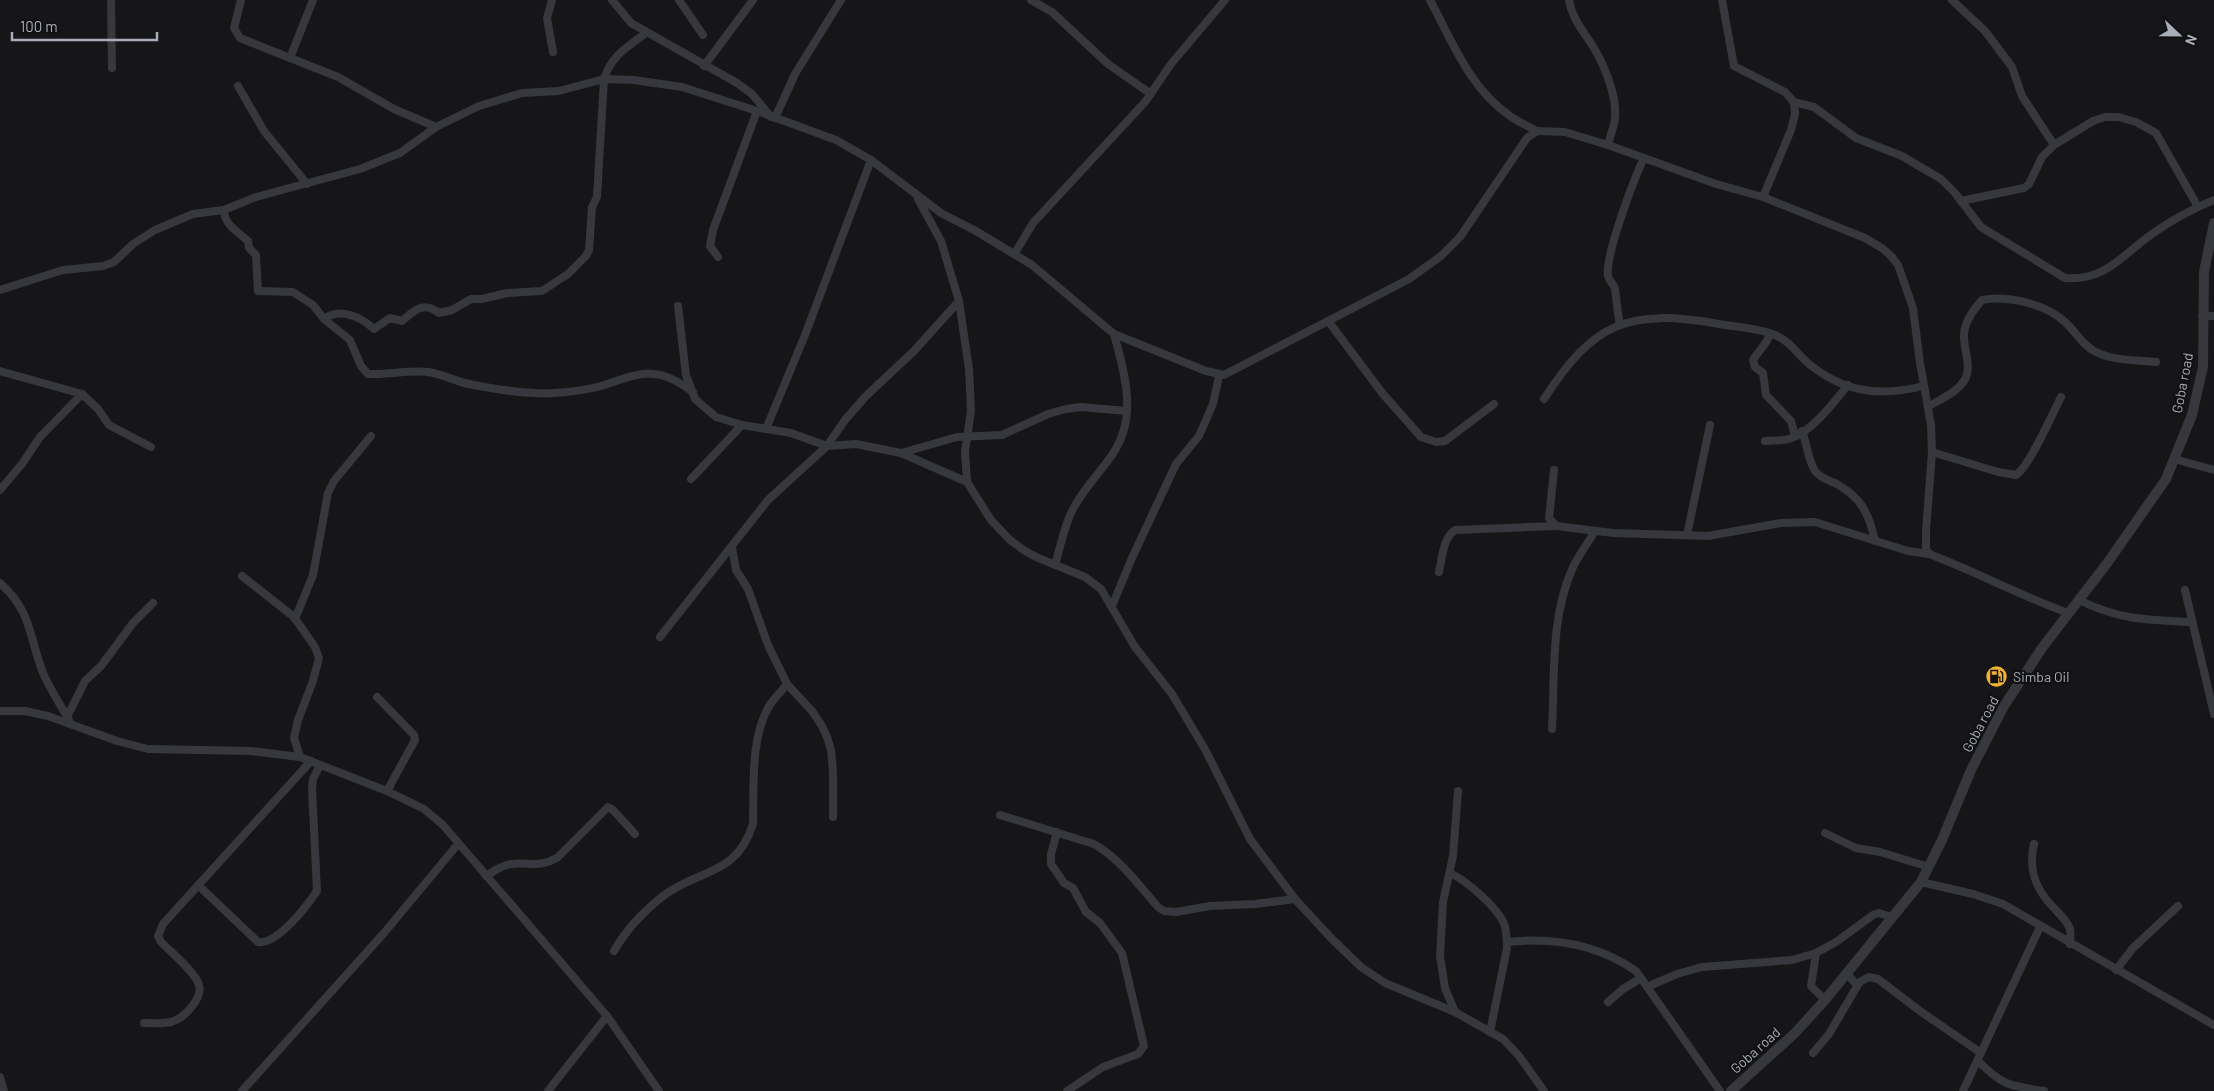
<svg xmlns="http://www.w3.org/2000/svg" width="2214" height="1091" font-family="Barlow,sans-serif">
	<style>
		.lines { fill: none; stroke-linecap: round; stroke-linejoin: round }
		.minor { stroke: #37383d; stroke-width: 8 }
		.tertiary { stroke: #37383d; stroke-width: 10 }
		.labels { text-anchor: middle; dominant-baseline: central; stroke-width: 4.5; stroke-linejoin: round; paint-order: stroke }
		.street-label { font-size: 14px; fill: #a8adb8; stroke: #111113 }
		.poi-label { font-size: 14px; fill: #a8adb8; stroke: #111113; text-anchor: start }
	</style>
	<rect width="100%" height="100%" fill="#161618"/>
	<g class="lines">
		<g class="minor">
			<path d="M111 0 112 68"/>
			<path d="M241 0 234 28 240 38 338 77 394 109 436 127"/>
			<path d="M552 0 547 18 553 52"/>
			<path d="M612 0 631 23 737 83 752 94 771 117"/>
			<path d="M679 0 703 35"/>
			<path d="M1031 0 1052 12 1108 64 1151 94"/>
			<path d="M1430 0C1452 41 1470 89 1510 116 1518 122 1528 126 1537 131"/>
			<path d="M1569 0C1572 19 1584 32 1594 48 1605 67 1617 96 1615 118 1614 127 1610 136 1608 145"/>
			<path d="M1722 0 1734 66 1785 92 1794 102 1795 114 1791 130 1763 197"/>
			<path d="M1952 0 1985 31 2012 67 2022 96 2054 145"/>
			<path d="M290 58 313 0"/>
			<path d="M704 66 753 0"/>
			<path d="M238 86 264 131 307 184"/>
			<path d="M1794 102 1814 107 1856 138 1902 156 1941 179 1955 193 1981 227 2065 278C2106 281 2122 255 2152 234 2172 220 2192 209 2214 200"/>
			<path d="M775 118 795 74 841 0"/>
			<path d="M918 199 941 241 959 301 969 369 971 411 965 451 967 482 991 520 1010 540 1025 551 1036 557 1085 577 1101 589 1135 647 1172 694 1206 751 1250 839 1295 899 1331 938 1361 967 1385 983 1455 1012 1503 1039 1519 1056 1544 1091"/>
			<path d="M1961 201 2024 188 2029 184 2042 157 2054 145 2093 121 2105 117H2118L2136 122 2156 133 2198 207"/>
			<path d="M224 210C224 225 238 232 248 241L249 248 256 255 258 291 293 292 313 305 324 319C340 307 361 317 374 329L390 318 402 321C415 310 423 301 439 313L452 310 471 299H482L507 293 542 291 568 274 586 256 589 250 592 207 597 197 604 79C611 56 627 47 646 33"/>
			<path d="M1015 253 1033 223 1145 102 1171 64 1225 0"/>
			<path d="M718 257 710 246 713 230 757 111"/>
			<path d="M0 290 63 270 103 266 114 262 133 244 155 230 193 214 224 210 256 197 360 169 400 153 436 127 479 106 522 93 559 91 604 79 634 80 682 87 757 111 836 140 871 160 941 213 976 231 1032 265 1114 334 1206 371 1224 375 1409 279 1441 256 1460 237 1527 138 1537 131 1565 132 1608 145 1716 184 1763 197 1865 238 1882 248 1891 256 1898 265 1913 308 1920 363 1931 425 1932 452 1926 531V548L1929 554C1977 572 2021 596 2068 613"/>
			<path d="M678 306 686 375 695 399 716 417 742 425 791 433 827 446 856 444 901 453 967 482"/>
			<path d="M2202 316H2214"/>
			<path d="M324 319 350 340 361 366 368 374C388 375 407 370 428 372 442 374 455 381 469 384 494 389 530 395 556 393 571 392 586 390 601 386 641 373 656 364 693 392"/>
			<path d="M1329 322 1383 394 1421 437 1436 442 1445 441 1494 404"/>
			<path d="M1620 324C1617 312 1617 301 1615 289 1614 284 1609 281 1608 276 1605 255 1634 179 1644 158"/>
			<path d="M1770 334C1767 344 1759 350 1753 360L1755 367 1763 373 1766 395 1791 421 1795 436"/>
			<path d="M0 371 82 394 98 409 109 425 151 447"/>
			<path d="M1544 399C1594 322 1628 308 1719 324 1737 327 1758 328 1775 335 1790 341 1797 354 1809 364 1845 393 1881 397 1923 386"/>
			<path d="M1928 407C1940 399 1956 393 1964 381 1973 368 1963 349 1964 335 1964 323 1974 309 1982 300 2007 295 2046 304 2065 322 2076 332 2082 345 2096 352 2114 361 2137 360 2156 362"/>
			<path d="M766 429 805 335 871 160"/>
			<path d="M1802 431C1807 444 1808 460 1815 471 1820 478 1828 480 1835 483 1861 497 1869 513 1875 541"/>
			<path d="M1765 441C1773 440 1782 441 1789 439 1812 432 1833 403 1848 385"/>
			<path d="M1932 452 1998 472 2016 475C2029 467 2053 413 2061 397"/>
			<path d="M901 453 957 437 1002 435 1048 414 1066 409 1081 407 1127 411"/>
			<path d="M2174 459 2214 470"/>
			<path d="M1554 470 1549 518 1556 526 1613 533 1708 536 1781 523 1815 522 1908 551 1929 554"/>
			<path d="M691 479 742 425"/>
			<path d="M0 490 22 464 40 437 82 394"/>
			<path d="M1687 535 1710 425"/>
			<path d="M732 547 736 570 748 589 768 645 787 684 812 711 822 726 827 737 831 750 833 771V817"/>
			<path d="M1055 565C1060 548 1064 527 1072 511 1082 490 1099 474 1112 455 1138 418 1125 374 1114 334"/>
			<path d="M1439 572C1442 558 1443 538 1455 530L1556 526"/>
			<path d="M242 576 294 617 315 647 319 658 313 681 298 720 294 738 300 757"/>
			<path d="M0 583C32 611 29 637 43 673 51 691 62 707 71 724"/>
			<path d="M2185 590 2214 714"/>
			<path d="M2079 600C2119 620 2148 620 2192 622"/>
			<path d="M1112 606 1132 558 1176 464 1199 436 1213 404 1219 376"/>
			<path d="M295 619 313 575 328 493 334 481 371 436"/>
			<path d="M660 637 768 500 827 446 845 420 866 396 914 351 959 301"/>
			<path d="M377 697 414 735 415 740 387 791"/>
			<path d="M0 711H25L48 716 117 741 148 749 251 751 300 757 387 791 424 809 443 825 607 1016 659 1091"/>
			<path d="M67 717 85 681 101 666 133 623 153 603"/>
			<path d="M1552 729C1555 675 1550 618 1573 567 1579 555 1588 543 1595 531"/>
			<path d="M1000 815 1094 844C1120 859 1138 884 1158 907L1164 911 1176 912 1210 906 1255 904 1295 899"/>
			<path d="M1057 832 1051 854V864L1064 883 1073 888 1086 912 1100 923 1122 953 1144 1046 1138 1054 1103 1067 1067 1091"/>
			<path d="M1825 833 1856 848 1880 852 1929 867"/>
			<path d="M2034 844C2028 868 2036 890 2053 907 2059 914 2067 920 2070 929 2071 933 2070 939 2070 944"/>
			<path d="M1450 873C1467 881 1493 904 1503 921 1507 929 1507 939 1507 948L1490 1032"/>
			<path d="M486 876C494 871 501 866 511 864 529 862 539 868 557 858L608 807 613 810 635 834"/>
			<path d="M1921 882 1973 894 2003 904 2214 1025"/>
			<path d="M198 885 258 942C277 945 307 906 317 891L312 789 313 779 320 765"/>
			<path d="M1507 942C1553 937 1597 944 1636 971L1720 1091"/>
			<path d="M614 951C626 930 644 911 663 896 700 868 736 877 753 824 754 789 750 735 770 705 774 698 782 691 787 684"/>
			<path d="M1816 953 1811 986 1825 1000"/>
			<path d="M2116 970 2133 948 2178 906"/>
			<path d="M1847 974 1856 984 1869 977 1878 979 1920 1011 1981 1053"/>
			<path d="M1647 987 1677 974 1702 967 1792 960 1816 953 1836 942 1873 915 1879 913 1892 917"/>
			<path d="M1608 1002 1623 989 1641 978"/>
			<path d="M1455 1012 1445 988 1440 956 1443 902 1453 856 1458 791"/>
			<path d="M144 1023C152 1023 162 1024 171 1022 183 1019 203 999 199 985 196 973 171 952 161 942L158 936 163 924 311 761"/>
			<path d="M1813 1053 1829 1034 1859 983"/>
			<path d="M1978 1061C2003 1086 2010 1086 2044 1091"/>
			<path d="M0 1077 4 1091"/>
			<path d="M242 1091 384 933 458 844"/>
			<path d="M548 1091 607 1016"/>
			<path d="M1963 1091 2040 927"/>
		</g>
		<path class="tertiary" d="M1731 1091 1795 1033 1825 1000 1921 882 1942 840 1971 770 2004 706 2042 648 2108 562 2166 479 2192 415 2203 367 2204 272 2214 223"/>
	</g>
	<defs>
		<symbol id="fuel-disc" viewBox="-11 -11 22 22"><circle r="9.5" fill="#f2b134" stroke="#111113"/><path d="M-5.5-6h7V0h2V4h1.3V-2.5L3-4.5l.8-.8L6-3V5H2.5V1h-1V6h-7ZM-4.2-4.7v3.2H.2V-4.7Z" fill="#111"/></symbol>
	</defs>
	<g fill-rule="evenodd">
		<use href="#fuel-disc" x="1984" y="664" width="25" height="25"/>
	</g>
	<g class="labels">
		<g class="street-label">
			<text transform="translate(2182 383) rotate(-79)">Goba road</text>
			<text transform="translate(1980 724) rotate(-62)">Goba road</text>
			<text transform="translate(1755 1050) rotate(-42)">Goba road</text>
		</g>
		<g class="poi-label">
			<text x="2013" y="676">Simba Oil</text>
		</g>
	</g>
	<g transform="translate(2179 35) rotate(112)" stroke="#111113" stroke-width="4" paint-order="stroke">
	<path d="M0-4L9 19L0 12L-9 19Z" fill="#a8adb8"/>
	<text y="-8" font-size="14" font-weight="bold" text-anchor="middle" fill="#a8adb8">N</text>
	</g>
	<path d="M12 32v8h145v-8" fill="none" stroke="#a8adb8" stroke-width="2.5"/>
	<text x="20" y="32" font-size="15" fill="#a8adb8" stroke="#111113" stroke-width="4" paint-order="stroke">100 m</text>
</svg>
